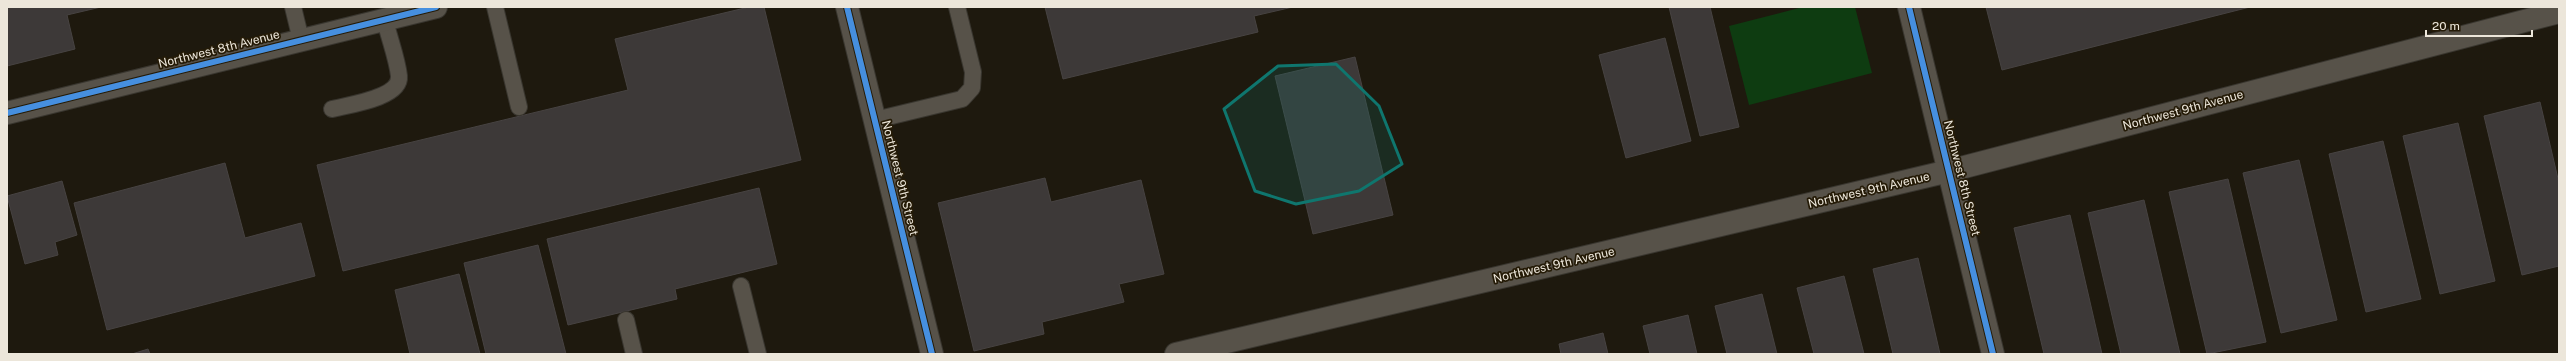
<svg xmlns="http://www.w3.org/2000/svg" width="2566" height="361" font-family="'Public Sans',sans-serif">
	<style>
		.green { fill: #0e3c11 }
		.building { fill: #3d3938; stroke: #474342 }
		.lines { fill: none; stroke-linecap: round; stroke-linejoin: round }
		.lane-casing { stroke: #39362f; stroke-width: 18 }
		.street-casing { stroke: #39362f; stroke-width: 24 }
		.secondary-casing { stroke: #39362f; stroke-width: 24 }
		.lane { stroke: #575249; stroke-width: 16 }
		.street { stroke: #575249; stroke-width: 22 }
		.secondary { stroke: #575249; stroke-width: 22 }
		.cycleway-casing { stroke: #251b07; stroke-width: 8 }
		.cycleway { stroke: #468fdf; stroke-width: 6 }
		.marked { fill: #0f766e; fill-opacity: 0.2; stroke: #0f766e; stroke-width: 3; stroke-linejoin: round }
		.labels { text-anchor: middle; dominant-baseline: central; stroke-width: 3.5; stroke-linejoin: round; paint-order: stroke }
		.street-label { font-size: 12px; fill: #ece6da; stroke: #251b07 }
	</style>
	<rect width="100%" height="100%" fill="#1e190e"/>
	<path class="green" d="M1803 7H1855L1872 73 1749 105 1729 26Z"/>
	<g class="building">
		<path d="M7 7H101L67 15 75 49 7 66Z"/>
		<path d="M749 7H764L801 160 343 271 317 165 628 90 615 39Z"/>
		<path d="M1045 7H1293L1254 16 1258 32 1063 79Z"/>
		<path d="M1669 7H1710L1739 127 1700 136Z"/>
		<path d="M1986 7H2250L2002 70Z"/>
		<path d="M1665 38 1691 141 1626 158 1599 55Z"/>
		<path d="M1355 57 1393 215 1313 234 1275 76Z"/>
		<path d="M2540 102 2559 183V266L2522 275 2484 116Z"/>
		<path d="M2458 123 2495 281 2440 294 2403 136Z"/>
		<path d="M2383 141 2421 299 2366 312 2329 154Z"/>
		<path d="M2299 160 2337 320 2281 333 2243 173Z"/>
		<path d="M225 163 245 238 301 223 315 276 107 330 74 203Z"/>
		<path d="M1045 178 1051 202 1141 180 1164 274 1119 284 1124 302 1042 322 1044 334 974 351 938 203Z"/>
		<path d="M2228 179 2266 342 2207 354 2169 192Z"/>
		<path d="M62 181 77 235 55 242 58 255 25 264 7 196Z"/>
		<path d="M759 188 777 264 675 289 677 299 568 325 547 239Z"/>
		<path d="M2144 200 2180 354H2121L2088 213Z"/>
		<path d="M2070 215 2102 354H2044L2014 228Z"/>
		<path d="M538 245 566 354H486L464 263Z"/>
		<path d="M1918 258 1940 354H1893L1873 269Z"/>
		<path d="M459 274 480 354H410L395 290Z"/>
		<path d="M1844 276 1864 354H1814L1797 288Z"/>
		<path d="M1762 294 1777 354H1727L1715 306Z"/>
		<path d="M1688 315 1697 354H1650L1643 326Z"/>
		<path d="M1603 333 1608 354H1561L1559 344Z"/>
		<path d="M148 349 150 354H132Z"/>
	</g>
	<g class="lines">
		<defs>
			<g id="lane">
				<path d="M293 7 301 40"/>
				<path d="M495 7 519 107"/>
				<path d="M332 109C348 105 401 98 399 76 397 58 389 38 385 20"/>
				<path d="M875 120 962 99 972 88 973 72 957 7"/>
				<path d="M741 286 758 354"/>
				<path d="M626 320 634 354"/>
			</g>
			<g id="street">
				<path d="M847 7 932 354"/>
				<path d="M1909 7 1993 354"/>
				<path d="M7 113 436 7"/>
			</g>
			<path id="secondary" d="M1176 354 1949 171 2559 12"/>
		</defs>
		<use href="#lane" class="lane-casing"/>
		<use href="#street" class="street-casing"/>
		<use href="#secondary" class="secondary-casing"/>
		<use href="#lane" class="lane"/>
		<use href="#street" class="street"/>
		<use href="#secondary" class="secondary"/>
		<defs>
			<g id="cycleway">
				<path d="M847 7 932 354"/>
				<path d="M1909 7 1993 354"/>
				<path d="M7 113 436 7"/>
			</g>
		</defs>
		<use href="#cycleway" class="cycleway-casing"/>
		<use href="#cycleway" class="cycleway"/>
	</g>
	<path class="marked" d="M1336 64 1379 106 1402 164 1359 191 1296 204 1255 191 1224 109 1278 66Z"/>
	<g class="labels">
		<g class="street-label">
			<text transform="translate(219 49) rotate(-14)">Northwest 8th Avenue</text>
			<text transform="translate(2183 110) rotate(-15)">Northwest 9th Avenue</text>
			<text transform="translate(900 178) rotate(76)">Northwest 9th Street</text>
			<text transform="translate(1962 178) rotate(76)">Northwest 8th Street</text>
			<text transform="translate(1869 190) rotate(-13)">Northwest 9th Avenue</text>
			<text transform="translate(1554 265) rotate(-13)">Northwest 9th Avenue</text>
		</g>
	</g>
	<rect width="2566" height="361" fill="none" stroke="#ece6da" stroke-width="16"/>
	<path d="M2426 30v6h106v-6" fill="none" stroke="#ece6da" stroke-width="2"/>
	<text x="2432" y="30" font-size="12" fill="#ece6da" stroke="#251b07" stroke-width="3" paint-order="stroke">20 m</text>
</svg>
